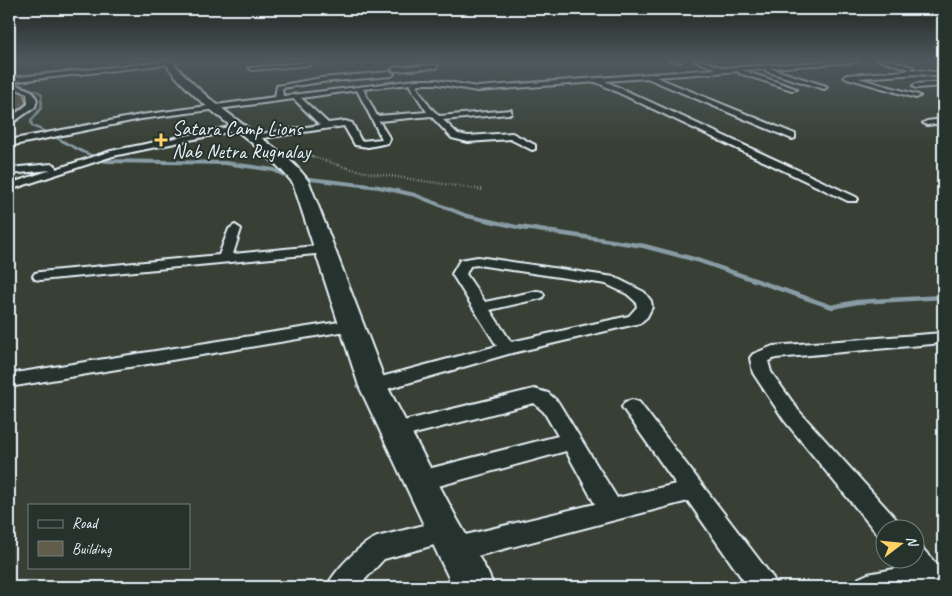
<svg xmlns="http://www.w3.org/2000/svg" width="952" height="596" font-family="Caveat,sans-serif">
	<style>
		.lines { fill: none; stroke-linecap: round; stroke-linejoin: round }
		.stream-far3 { stroke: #899ca5; stroke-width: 2 }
		.stream-far2 { stroke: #899ca5; stroke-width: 2.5 }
		.stream-far1 { stroke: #899ca5; stroke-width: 4 }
		.stream { stroke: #899ca5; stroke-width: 4.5 }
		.building { fill: #625d4b; stroke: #e8f1f8 }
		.minor-casing { stroke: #e8f1f8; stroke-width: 4 }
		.secondary-casing { stroke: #e8f1f8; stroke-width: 4 }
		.path-far1 { stroke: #e8f1f8; stroke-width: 2; stroke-dasharray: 0.5 2; stroke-linecap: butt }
		.path { stroke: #e8f1f8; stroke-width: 2.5; stroke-dasharray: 0.5 2.5; stroke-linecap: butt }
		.minor { fill: #26332d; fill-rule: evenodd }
		.secondary { fill: #26332d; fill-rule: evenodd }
		.poi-dot { fill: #ffd166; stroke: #26332d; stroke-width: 2 }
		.labels { text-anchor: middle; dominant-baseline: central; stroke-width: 4; stroke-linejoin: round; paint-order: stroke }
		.far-poi-label { font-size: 20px; fill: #e8f1f8; stroke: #26332d; text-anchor: start }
	</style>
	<rect width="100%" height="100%" fill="#384036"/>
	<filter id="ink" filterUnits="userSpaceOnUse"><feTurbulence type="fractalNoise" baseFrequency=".02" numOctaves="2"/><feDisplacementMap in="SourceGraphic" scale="10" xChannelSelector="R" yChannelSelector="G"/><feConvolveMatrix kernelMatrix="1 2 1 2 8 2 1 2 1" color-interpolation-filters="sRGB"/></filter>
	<g filter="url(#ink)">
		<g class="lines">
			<path class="stream-far3" d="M9 81 39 92 42 95 41 103"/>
			<path class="stream-far2" d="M42 101 41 108 31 121 32 126C55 134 73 150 96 157"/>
			<g class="stream-far1">
				<path d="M92 156 106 161 225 163 274 170 284 175 292 176"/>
				<path d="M301 178 379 187 415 195 467 216 526 229"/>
			</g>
			<path class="stream" d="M519 227 644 246 697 260 832 307 857 302 943 297"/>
		</g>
		<path class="building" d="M9 88 23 93 26 103 9 117Z"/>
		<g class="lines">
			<defs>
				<g id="minor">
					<path d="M669 60H683L680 62Z"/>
					<path d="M693 60H701L724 68 859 60 856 62 769 68 826 86 827 87 824 89 766 71V69L742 70 797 89 792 90 739 73V71L656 77 795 134V138L792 139 647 78 605 81 856 197 858 199 856 201H848L596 82 477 91 437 84H418L416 86 430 107 439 116 511 110V114H508L443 120 458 134 468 136 512 133 535 145V149L532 150 510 139 468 142 452 138 431 116 379 121 390 139 388 143 368 147 355 145 344 126 250 140 249 138 253 135 320 125 294 99 141 119 9 146V140L141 115 275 97 277 86 321 78 391 72 394 74 391 76 321 82 282 88 283 96 416 80H437L477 87 717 69ZM411 84 410 86 427 112 377 116 363 89ZM357 90 382 139 361 141 352 123 345 121 328 123 301 98Z"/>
					<path d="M879 60H887L913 67 910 69Z"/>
					<path d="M171 61 169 64 9 82V78Z"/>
					<path d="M312 62 310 65 252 70 249 68Z"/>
					<path d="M438 65 436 68 395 71 392 69 395 67Z"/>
					<path d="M909 69 943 73V77L918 74 858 78 918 95 920 96 916 98 844 77 847 75 906 71Z"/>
					<path d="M9 82 32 91 37 100 35 107 9 125V119L28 104 27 93 9 86Z"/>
					<path d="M943 82V86L916 88 913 86 916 84Z"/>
					<path d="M943 119V123L927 125 923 123 927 121Z"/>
					<path d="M239 125H242V129L113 156 9 190V184L51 170 9 174V168L52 164 55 165 56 169 111 151Z"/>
					<path d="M235 225 241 229 233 254 326 245 333 249 326 253 40 280 35 279 33 276 35 273 40 272 219 255 229 229Z"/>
					<path d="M478 257 614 277 644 292 651 301 652 307 647 317 640 323 508 354 373 393 366 391 364 386 366 381 497 346 452 274 460 260ZM478 265 606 284 627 294 636 302 637 307 629 316 511 342 490 310 542 298 544 295 542 292 537 291 485 302 466 274 470 266Z"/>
					<path d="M352 320 358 321 360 325 358 329 9 387V374Z"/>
					<path d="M943 333V343L776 358 768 361 771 372 798 410 897 520 900 528H884V538L879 536 784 420 753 373 750 358 753 354 773 346Z"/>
					<path d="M534 389 548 393 558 402 617 498 676 484 622 407 625 402 632 400 639 402 773 578 777 587H748L688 501 454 562 445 559 442 550 445 542 384 559 358 587H327C333 572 361 543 377 537L444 520 453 523 456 531 453 538 595 504 566 451 420 491 412 488 409 481 412 474 420 471 558 436 544 412 534 403 395 439 388 437 385 431 388 425 395 423Z"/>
					<path d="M914 546 923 549 935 563 943 562V587H855L859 578 868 574 905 567 902 558H914Z"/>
				</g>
				<path id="secondary" d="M163 60H171C194 88 222 109 252 131 272 146 294 160 309 182L387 386 457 519 488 573 494 587H453L359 386 293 183C255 136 200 112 163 60Z"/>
			</defs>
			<use href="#minor" class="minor-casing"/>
			<use href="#secondary" class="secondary-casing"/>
			<path class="path-far1" d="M295 153 315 157"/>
			<path class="path" d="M311 156 347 168 370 173 484 190"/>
			<use href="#minor" class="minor"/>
			<use href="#secondary" class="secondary"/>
		</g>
	</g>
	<linearGradient id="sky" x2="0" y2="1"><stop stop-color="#1f231e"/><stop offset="0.42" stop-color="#4d595d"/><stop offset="1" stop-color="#4d595d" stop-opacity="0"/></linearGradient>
	<rect width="952" height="143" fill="url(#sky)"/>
	<path class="poi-dot" d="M158.5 132.5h5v5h5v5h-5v5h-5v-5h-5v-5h5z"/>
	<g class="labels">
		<g class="far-poi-label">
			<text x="172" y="128">Satara Camp Lions<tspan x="172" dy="23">Nab Netra Rugnalay</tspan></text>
		</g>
	</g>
	<rect width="952" height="596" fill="none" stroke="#26332d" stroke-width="30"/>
	<rect x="15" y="15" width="922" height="566" fill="none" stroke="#e8f1f8" stroke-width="2" filter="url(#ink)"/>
	<rect x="28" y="504" width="162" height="65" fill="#26332d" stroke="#747f7e"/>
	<rect x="38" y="520" width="25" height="8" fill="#26332d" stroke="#747f7e"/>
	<text x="72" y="528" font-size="15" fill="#e8f1f8">Road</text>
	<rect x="38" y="541" width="25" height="15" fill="#625d4b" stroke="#747f7e"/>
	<text x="72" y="554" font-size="15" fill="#e8f1f8">Building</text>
	<g transform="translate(900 544) rotate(74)"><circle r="24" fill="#26332d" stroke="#747f7e"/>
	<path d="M0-4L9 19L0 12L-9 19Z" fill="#ffd166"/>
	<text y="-8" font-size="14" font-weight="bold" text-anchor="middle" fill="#e8f1f8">N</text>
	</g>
</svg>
